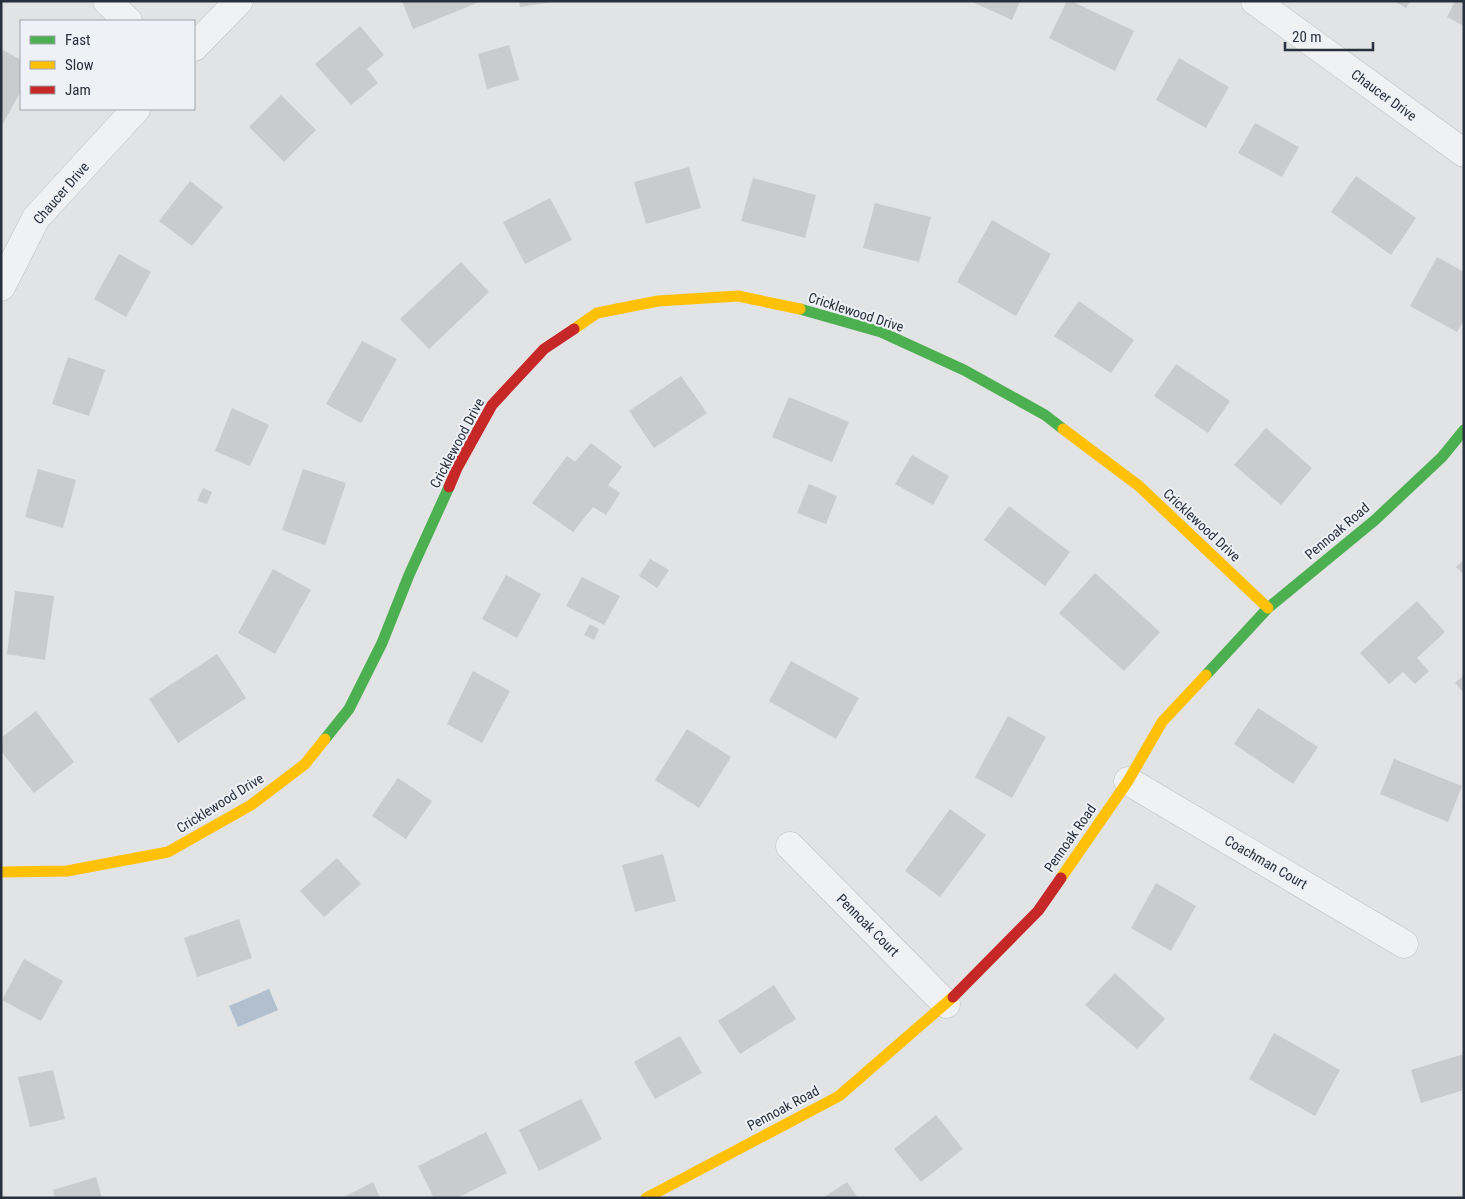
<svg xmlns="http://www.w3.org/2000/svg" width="1465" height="1199" font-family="'Roboto Condensed',sans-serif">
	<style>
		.water { fill: #b1bfce }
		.building { fill: #c9cbcd }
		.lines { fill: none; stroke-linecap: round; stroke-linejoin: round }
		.street-casing { stroke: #bfc1c3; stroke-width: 29 }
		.street { stroke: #f0f1f2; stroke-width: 28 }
		.fast { stroke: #4caf50; stroke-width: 11 }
		.slow { stroke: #ffc107; stroke-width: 11 }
		.jam { stroke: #c62828; stroke-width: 11 }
		.labels { text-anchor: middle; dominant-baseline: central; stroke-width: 4; stroke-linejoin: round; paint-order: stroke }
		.street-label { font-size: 14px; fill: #29303d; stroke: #eef1f5 }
	</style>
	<rect width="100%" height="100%" fill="#e1e3e5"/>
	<path class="water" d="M269 989 278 1010 238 1027 229 1006Z"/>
	<g class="building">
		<path d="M402 1H482L413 29Z"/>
		<path d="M519 1H552V2L520 7Z"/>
		<path d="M970 1H1020L1012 20Z"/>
		<path d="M1067 1H1071L1134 31 1115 71 1049 38Z"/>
		<path d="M1394 1H1410L1406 8Z"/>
		<path d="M1455 1H1464V26L1447 17Z"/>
		<path d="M360 26 384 55 367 69 378 83 351 105 315 64Z"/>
		<path d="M509 45 519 80 487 89 478 54Z"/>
		<path d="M1 49 21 60V91L1 127Z"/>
		<path d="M1179 58 1229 87 1206 128 1156 100Z"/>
		<path d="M281 95 316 130 284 162 249 127Z"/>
		<path d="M1255 123 1299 147 1282 177 1238 153Z"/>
		<path d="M689 167 701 208 646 224 634 182Z"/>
		<path d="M1356 176 1416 218 1391 255 1331 212Z"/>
		<path d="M753 178 816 195 805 238 741 221Z"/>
		<path d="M190 181 223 207 192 246 159 221Z"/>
		<path d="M550 198 572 240 525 264 503 222Z"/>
		<path d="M875 203 931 217 919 262 863 248Z"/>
		<path d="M992 220 1051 254 1016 316 957 282Z"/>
		<path d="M119 254 151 272 126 317 94 299Z"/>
		<path d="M1437 257 1464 272V320L1457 332 1410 306Z"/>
		<path d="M461 262 489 292 429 349 400 319Z"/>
		<path d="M1079 301 1134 340 1111 373 1054 336Z"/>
		<path d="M362 341 397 359 361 423 326 404Z"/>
		<path d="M68 357 105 370 89 416 52 404Z"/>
		<path d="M1176 364 1230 401 1208 433 1154 396Z"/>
		<path d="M681 376 707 413 654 448 629 411Z"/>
		<path d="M789 397 849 422 832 462 772 437Z"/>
		<path d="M232 408 269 425 250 466 215 451Z"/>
		<path d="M1266 428 1312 468 1281 505 1234 465Z"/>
		<path d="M591 443 622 467 608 485 620 493 606 515 593 507 573 532 532 503 567 456 575 462Z"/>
		<path d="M912 455 949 476 933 505 895 484Z"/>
		<path d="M38 469 76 480 63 528 25 517Z"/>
		<path d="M303 469 346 483 325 545 282 530Z"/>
		<path d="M809 484 837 496 826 524 797 513Z"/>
		<path d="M203 488 212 492 207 504 197 501Z"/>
		<path d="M1009 506 1070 552 1045 586 984 540Z"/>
		<path d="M650 559 669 570 657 588 639 576Z"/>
		<path d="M1464 560V575L1456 567Z"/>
		<path d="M273 569 311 590 275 654 238 633Z"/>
		<path d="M1095 573 1160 632 1124 671 1059 613Z"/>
		<path d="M506 575 541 594 517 638 482 619Z"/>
		<path d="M582 577 620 596 604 625 566 606Z"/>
		<path d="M15 591 54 596 45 660 7 654Z"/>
		<path d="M1417 601 1445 632 1417 658 1429 671 1415 684 1403 672 1389 684 1360 653Z"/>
		<path d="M590 624 599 629 594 640 584 635Z"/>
		<path d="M217 654 246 698 178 743 149 699Z"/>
		<path d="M791 661 859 698 836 739 769 701Z"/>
		<path d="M473 671 510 691 482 743 447 724Z"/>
		<path d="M1464 675V693L1455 683Z"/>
		<path d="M1258 708 1318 747 1293 784 1234 744Z"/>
		<path d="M36 711 74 762 34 793 1 751V738Z"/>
		<path d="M1008 716 1046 737 1012 798 975 777Z"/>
		<path d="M687 729 731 757 699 808 655 780Z"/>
		<path d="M1394 759 1462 786 1448 822 1380 794Z"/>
		<path d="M398 778 432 801 406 839 372 816Z"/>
		<path d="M950 809 986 835 940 897 905 871Z"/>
		<path d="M663 854 676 901 635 912 622 865Z"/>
		<path d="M337 858 361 884 324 917 300 891Z"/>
		<path d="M1156 883 1196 906 1171 951 1131 928Z"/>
		<path d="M239 919 252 958 197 977 184 938Z"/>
		<path d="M24 959 63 981 41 1021 2 1000Z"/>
		<path d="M1115 973 1165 1019 1137 1049 1085 1005Z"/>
		<path d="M774 985 796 1019 740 1054 718 1021Z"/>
		<path d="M1274 1033 1340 1070 1315 1116 1249 1079Z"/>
		<path d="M680 1036 702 1073 655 1099 634 1062Z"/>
		<path d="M1464 1054V1090L1421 1103 1411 1070Z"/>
		<path d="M53 1070 65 1119 30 1127 18 1077Z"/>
		<path d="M581 1099 602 1139 539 1171 519 1130Z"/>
		<path d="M936 1115 963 1149 921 1182 894 1149Z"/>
		<path d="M486 1132 507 1173 457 1198H434L418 1166Z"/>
		<path d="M96 1177 102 1198H55L53 1190Z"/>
		<path d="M373 1182 380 1198H342Z"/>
		<path d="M847 1182 858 1198H823Z"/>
	</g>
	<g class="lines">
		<defs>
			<g id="street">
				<path d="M107 1 128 21"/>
				<path d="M1255 1 1464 153"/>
				<path d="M194 47 239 1"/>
				<path d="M1 287 36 218 136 109"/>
				<path d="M1128 781 1404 944"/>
				<path d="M790 846 946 1004"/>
			</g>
		</defs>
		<use href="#street" class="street-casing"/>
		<use href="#street" class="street"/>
		<g class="fast">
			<path d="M800 309 881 332 964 370 1045 415 1063 429"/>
			<path d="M1206 675 1268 608 1375 520 1442 457 1464 430"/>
			<path d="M325 739 349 709 382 643 409 575 449 487"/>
		</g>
		<g class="slow">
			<path d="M574 329 597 313 658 301 738 296 800 309"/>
			<path d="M1063 429 1139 486 1268 608"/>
			<path d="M1 872 67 871 168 852 251 805 305 764 325 739"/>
			<path d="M1061 878 1128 781 1162 722 1206 675"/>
			<path d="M646 1198 839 1096 953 997"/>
		</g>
		<g class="jam">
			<path d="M449 487 457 468 492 405 544 349 574 329"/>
			<path d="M953 997 1038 911 1061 878"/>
		</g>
	</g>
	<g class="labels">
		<g class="street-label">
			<text transform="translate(1384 95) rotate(36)">Chaucer Drive</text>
			<text transform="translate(61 193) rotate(-49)">Chaucer Drive</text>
			<text transform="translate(856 312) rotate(18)">Cricklewood Drive</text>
			<text transform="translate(457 443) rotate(-62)">Cricklewood Drive</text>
			<text transform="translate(1202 525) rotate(43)">Cricklewood Drive</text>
			<text transform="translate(1337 531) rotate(-40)">Pennoak Road</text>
			<text transform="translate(220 803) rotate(-32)">Cricklewood Drive</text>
			<text transform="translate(1070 838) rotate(-55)">Pennoak Road</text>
			<text transform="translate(1266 862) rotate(30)">Coachman Court</text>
			<text transform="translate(868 925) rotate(45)">Pennoak Court</text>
			<text transform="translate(783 1108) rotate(-28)">Pennoak Road</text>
		</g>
	</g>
	<rect width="1465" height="1199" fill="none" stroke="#29303d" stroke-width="5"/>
	<rect x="20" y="20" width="175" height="90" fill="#eef1f5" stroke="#9fa4ab"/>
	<rect x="30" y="36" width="25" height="8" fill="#4caf50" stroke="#9fa4ab"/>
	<text x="65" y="45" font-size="15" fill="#29303d">Fast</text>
	<rect x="30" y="61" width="25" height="8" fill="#ffc107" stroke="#9fa4ab"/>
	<text x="65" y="70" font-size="15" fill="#29303d">Slow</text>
	<rect x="30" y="86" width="25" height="8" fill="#c62828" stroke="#9fa4ab"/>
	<text x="65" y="95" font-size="15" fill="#29303d">Jam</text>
	<path d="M1285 42v8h88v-8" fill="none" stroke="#29303d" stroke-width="2.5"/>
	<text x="1292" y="42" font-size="15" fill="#29303d" stroke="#eef1f5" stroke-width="4" paint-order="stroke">20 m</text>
</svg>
